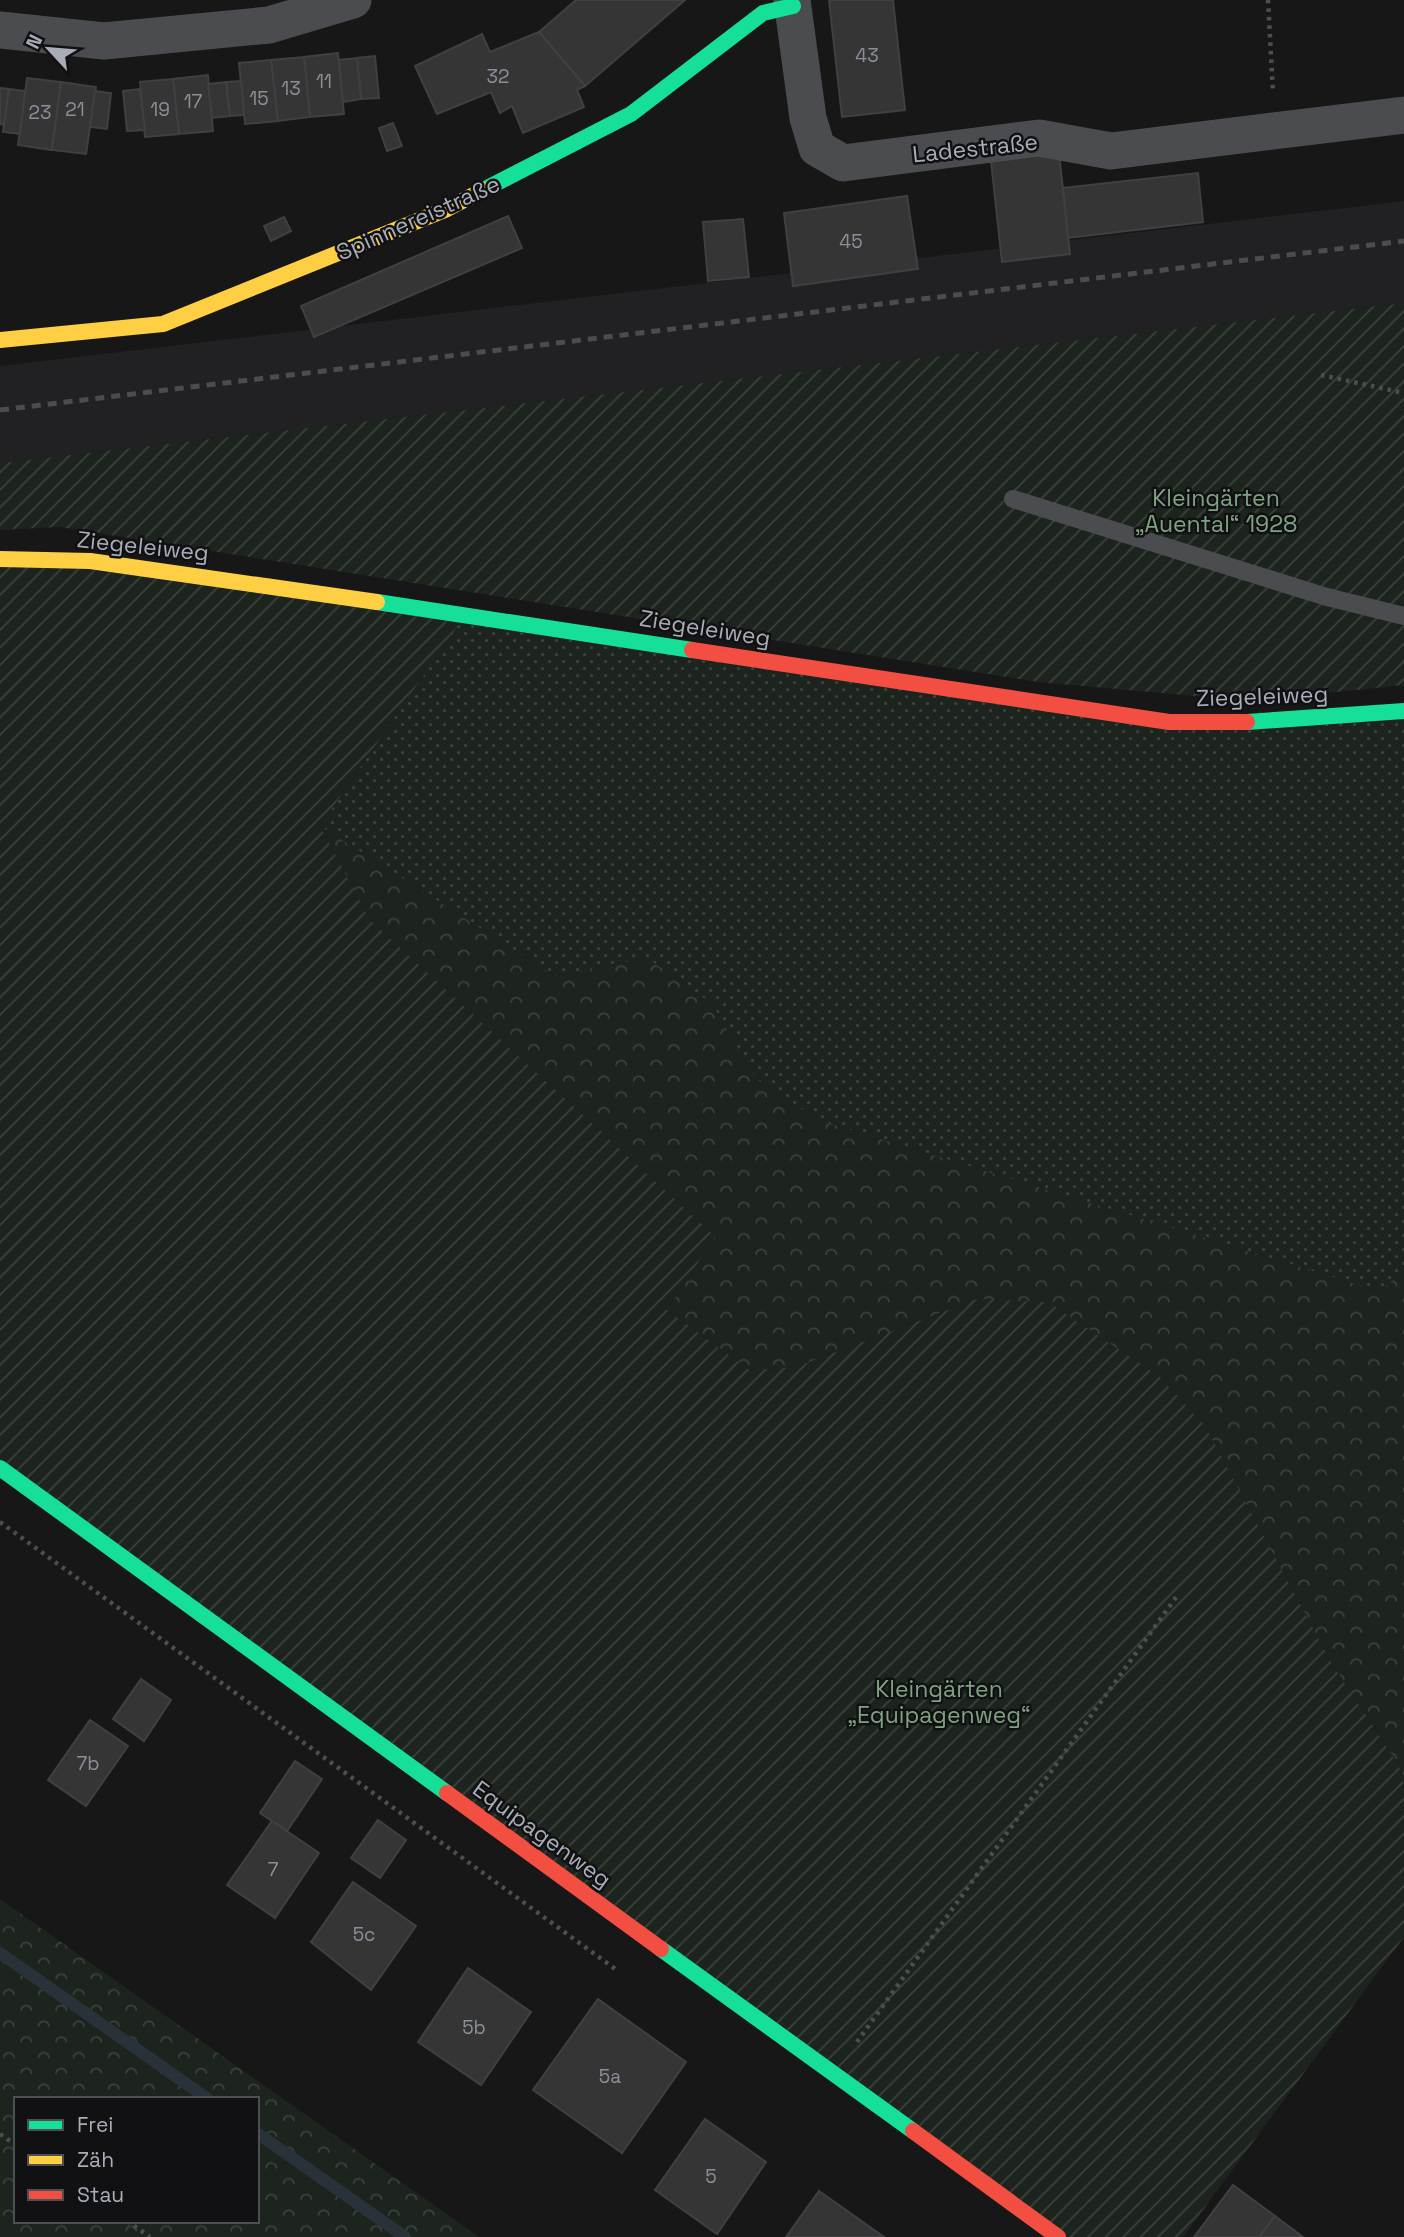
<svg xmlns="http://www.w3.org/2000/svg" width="1404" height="2237" font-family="'Space Grotesk',sans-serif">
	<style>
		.built { fill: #212123 }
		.grass { fill: url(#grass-dots) }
		.forest { fill: url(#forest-crowns); fill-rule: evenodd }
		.garden { fill: url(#garden-furrows) }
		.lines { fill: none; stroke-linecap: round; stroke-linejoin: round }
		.stream { stroke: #2a3239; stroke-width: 12 }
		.building { fill: #353536; stroke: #3f4043; stroke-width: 2 }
		.path { stroke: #4d4e52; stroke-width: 4.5; stroke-dasharray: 3.5 5; stroke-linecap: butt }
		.lane { stroke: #4b4c50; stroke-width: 18 }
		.street { stroke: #4b4c50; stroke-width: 37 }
		.fast { stroke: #16e098; stroke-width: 16 }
		.slow { stroke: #ffcf43; stroke-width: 16 }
		.jam { stroke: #f24e42; stroke-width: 16 }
		.rail { stroke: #4b4c4f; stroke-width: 5; stroke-dasharray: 9 7; stroke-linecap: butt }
		.labels { text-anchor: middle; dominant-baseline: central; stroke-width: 5; stroke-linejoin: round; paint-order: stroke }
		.number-label { font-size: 19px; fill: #8b8f98 }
		.street-label { font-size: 23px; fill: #a8adb8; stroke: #111113 }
		.park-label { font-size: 23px; fill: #7fa381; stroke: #111113 }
	</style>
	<defs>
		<pattern id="grass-dots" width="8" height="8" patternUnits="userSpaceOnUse" patternTransform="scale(1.75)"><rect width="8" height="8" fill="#1d241e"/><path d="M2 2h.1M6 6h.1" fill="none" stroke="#3b413d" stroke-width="1.8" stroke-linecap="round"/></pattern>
		<pattern id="forest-crowns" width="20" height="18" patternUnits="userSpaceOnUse" patternTransform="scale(1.75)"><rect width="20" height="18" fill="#1d241e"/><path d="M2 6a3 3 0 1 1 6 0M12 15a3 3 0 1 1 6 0" fill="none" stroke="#3b413d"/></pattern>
		<pattern id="garden-furrows" width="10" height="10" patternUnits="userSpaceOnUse" patternTransform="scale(1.75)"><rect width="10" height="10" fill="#1d241e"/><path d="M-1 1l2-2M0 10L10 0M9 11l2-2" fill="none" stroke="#3b413d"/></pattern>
	</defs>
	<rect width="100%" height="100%" fill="#171717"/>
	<path class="built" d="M1404 201V303L0 463V366Z"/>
	<path class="grass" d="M465 615 1169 722 1404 711V1271L1379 1291 818 1120 756 1079 712 1004 647 958 555 976 320 826Z"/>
	<g class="forest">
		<path d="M320 826 555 976 647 958 712 1004 756 1079 818 1120 1379 1291 1404 1271V1786L1399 1766 1331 1662 1273 1557 977 1299 796 1367 750 1370 667 1310 715 1236 370 920Z"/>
		<path d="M0 1899 479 2237H0ZM16 2099H257V2221H16Z"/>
	</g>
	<g class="garden">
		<path d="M1404 303V685L1251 701 1038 682 60 527 0 530V463Z"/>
		<path d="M0 559 465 615 320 826 370 920 715 1236 667 1310 750 1370 796 1367 977 1299 1048 1302 1159 1376 1205 1426 1331 1662 1399 1766 1404 1786V1937L1183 2237H1058L0 1468Z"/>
	</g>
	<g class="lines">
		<g class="stream">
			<path d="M0 1953 208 2099"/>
			<path d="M257 2133 405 2237"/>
		</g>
	</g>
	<g class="building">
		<path d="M576 0H685L585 86 539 32Z"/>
		<path d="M829 0H893L905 110 842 117Z"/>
		<path d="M539 32 585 86 577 90 584 107 523 133 512 106 500 113 491 92 437 114 415 66 482 34 490 52Z"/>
		<path d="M338 53 344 114 310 117 304 57Z"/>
		<path d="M375 56 379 98 361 99 357 58Z"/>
		<path d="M304 57 310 117 278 121 271 60Z"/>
		<path d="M357 58 361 99 343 102 339 60Z"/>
		<path d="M271 60 278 121 245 124 239 63Z"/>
		<path d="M208 75 213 131 179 134 173 79Z"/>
		<path d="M27 78 61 82 52 150 18 145Z"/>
		<path d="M173 79 179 134 145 137 140 82Z"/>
		<path d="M241 81 244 115 230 116 226 82Z"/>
		<path d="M61 82 96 87 86 154 52 150Z"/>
		<path d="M226 82 230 116 212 118 208 84Z"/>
		<path d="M0 88 9 89 4 125 0 124Z"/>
		<path d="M9 89 25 91 20 134 3 132Z"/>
		<path d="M140 89 145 130 127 131 123 91Z"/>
		<path d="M95 91 111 93 107 129 90 127Z"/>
		<path d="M393 123 402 146 387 151 379 128Z"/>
		<path d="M1059 153 1070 254 1002 262 991 161Z"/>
		<path d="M1198 173 1203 222 1068 238 1063 188Z"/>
		<path d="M907 196 918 269 793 286 784 213Z"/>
		<path d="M508 216 522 248 314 337 301 306Z"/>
		<path d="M284 217 291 231 271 241 264 226Z"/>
		<path d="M743 219 749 277 708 281 703 222Z"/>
		<path d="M141 1679 171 1700 144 1741 113 1719Z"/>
		<path d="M90 1720 128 1746 86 1806 48 1780Z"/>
		<path d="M295 1761 322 1779 287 1831 260 1813Z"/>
		<path d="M378 1820 406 1840 380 1878 351 1858Z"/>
		<path d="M272 1821 319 1853 275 1918 227 1885Z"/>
		<path d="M353 1882 416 1926 371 1990 311 1942Z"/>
		<path d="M468 1968 531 2012 481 2085 418 2042Z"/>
		<path d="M598 1999 686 2062 622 2153 533 2090Z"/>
		<path d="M705 2119 766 2162 717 2234 655 2190Z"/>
		<path d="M1233 2185 1275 2216 1259 2237H1194Z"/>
		<path d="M819 2191 884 2237H786Z"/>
		<path d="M1275 2216 1303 2237H1259Z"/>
	</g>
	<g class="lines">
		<g class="path">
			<path d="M1268 0 1273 93"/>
			<path d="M1321 375 1404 393"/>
			<path d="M0 1522 618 1971"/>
			<path d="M857 2042 1179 1593"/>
			<path d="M0 2134 16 2145"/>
			<path d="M127 2221 150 2237"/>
		</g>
		<path class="lane" d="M1013 499 1327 597 1404 616"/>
		<g class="street">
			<path d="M792 0 808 118 817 148 843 163 1039 138 1111 151 1404 115"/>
			<path d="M0 30 104 41 269 25 353 0"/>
		</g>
		<g class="fast">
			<path d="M483 190 631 114 763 13 793 6"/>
			<path d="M377 602 692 650"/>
			<path d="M1247 722 1404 711"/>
			<path d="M0 1468 447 1793"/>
			<path d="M661 1949 913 2131"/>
		</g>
		<g class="slow">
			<path d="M0 340 163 324 447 209 483 190"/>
			<path d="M0 559 90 561 377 602"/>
		</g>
		<g class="jam">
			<path d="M692 650 1169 722H1247"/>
			<path d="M447 1793 661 1949"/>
			<path d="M913 2131 1058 2237"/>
		</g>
		<path class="rail" d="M0 410 1404 241"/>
	</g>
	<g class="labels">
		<g class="number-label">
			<text x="867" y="55">43</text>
			<text x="498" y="76">32</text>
			<text x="324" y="81">11</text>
			<text x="291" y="88">13</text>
			<text x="259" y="98">15</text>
			<text x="193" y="101">17</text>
			<text x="75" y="109">21</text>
			<text x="160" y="109">19</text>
			<text x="40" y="112">23</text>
			<text x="851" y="241">45</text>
			<text x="88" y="1763">7b</text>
			<text x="273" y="1869">7</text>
			<text x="364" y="1934">5c</text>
			<text x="474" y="2027">5b</text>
			<text x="610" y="2076">5a</text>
			<text x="711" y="2176">5</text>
		</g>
		<g class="street-label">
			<text transform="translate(975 148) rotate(-6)">Ladestraße</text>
			<text transform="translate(418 218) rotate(-24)">Spinnereistraße</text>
			<text transform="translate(143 546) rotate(6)">Ziegeleiweg</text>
			<text transform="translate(705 628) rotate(9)">Ziegeleiweg</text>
			<text transform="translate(1262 696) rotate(-2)">Ziegeleiweg</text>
			<text transform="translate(542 1834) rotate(36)">Equipagenweg</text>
		</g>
		<g class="park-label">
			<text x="1216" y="498">Kleingärten<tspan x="1216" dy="26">„Auental“ 1928</tspan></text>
			<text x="939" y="1689">Kleingärten<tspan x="939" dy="26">„Equipagenweg“</tspan></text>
		</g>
	</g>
	<rect x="14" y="2097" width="245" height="126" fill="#111113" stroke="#4d4f55" stroke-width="2"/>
	<rect x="28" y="2120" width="35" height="10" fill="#16e098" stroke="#4d4f55" stroke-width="2"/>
	<text x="77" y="2132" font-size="21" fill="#a8adb8">Frei</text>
	<rect x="28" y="2155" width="35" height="10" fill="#ffcf43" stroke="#4d4f55" stroke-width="2"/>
	<text x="77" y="2167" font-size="21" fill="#a8adb8">Zäh</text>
	<rect x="28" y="2190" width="35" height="10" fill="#f24e42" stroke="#4d4f55" stroke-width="2"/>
	<text x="77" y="2202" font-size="21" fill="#a8adb8">Stau</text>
	<g transform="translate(49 49) rotate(296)" stroke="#111113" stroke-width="5" paint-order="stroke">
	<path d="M0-5L12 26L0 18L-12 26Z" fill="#a8adb8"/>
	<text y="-10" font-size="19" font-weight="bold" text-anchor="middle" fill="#a8adb8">N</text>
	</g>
</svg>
